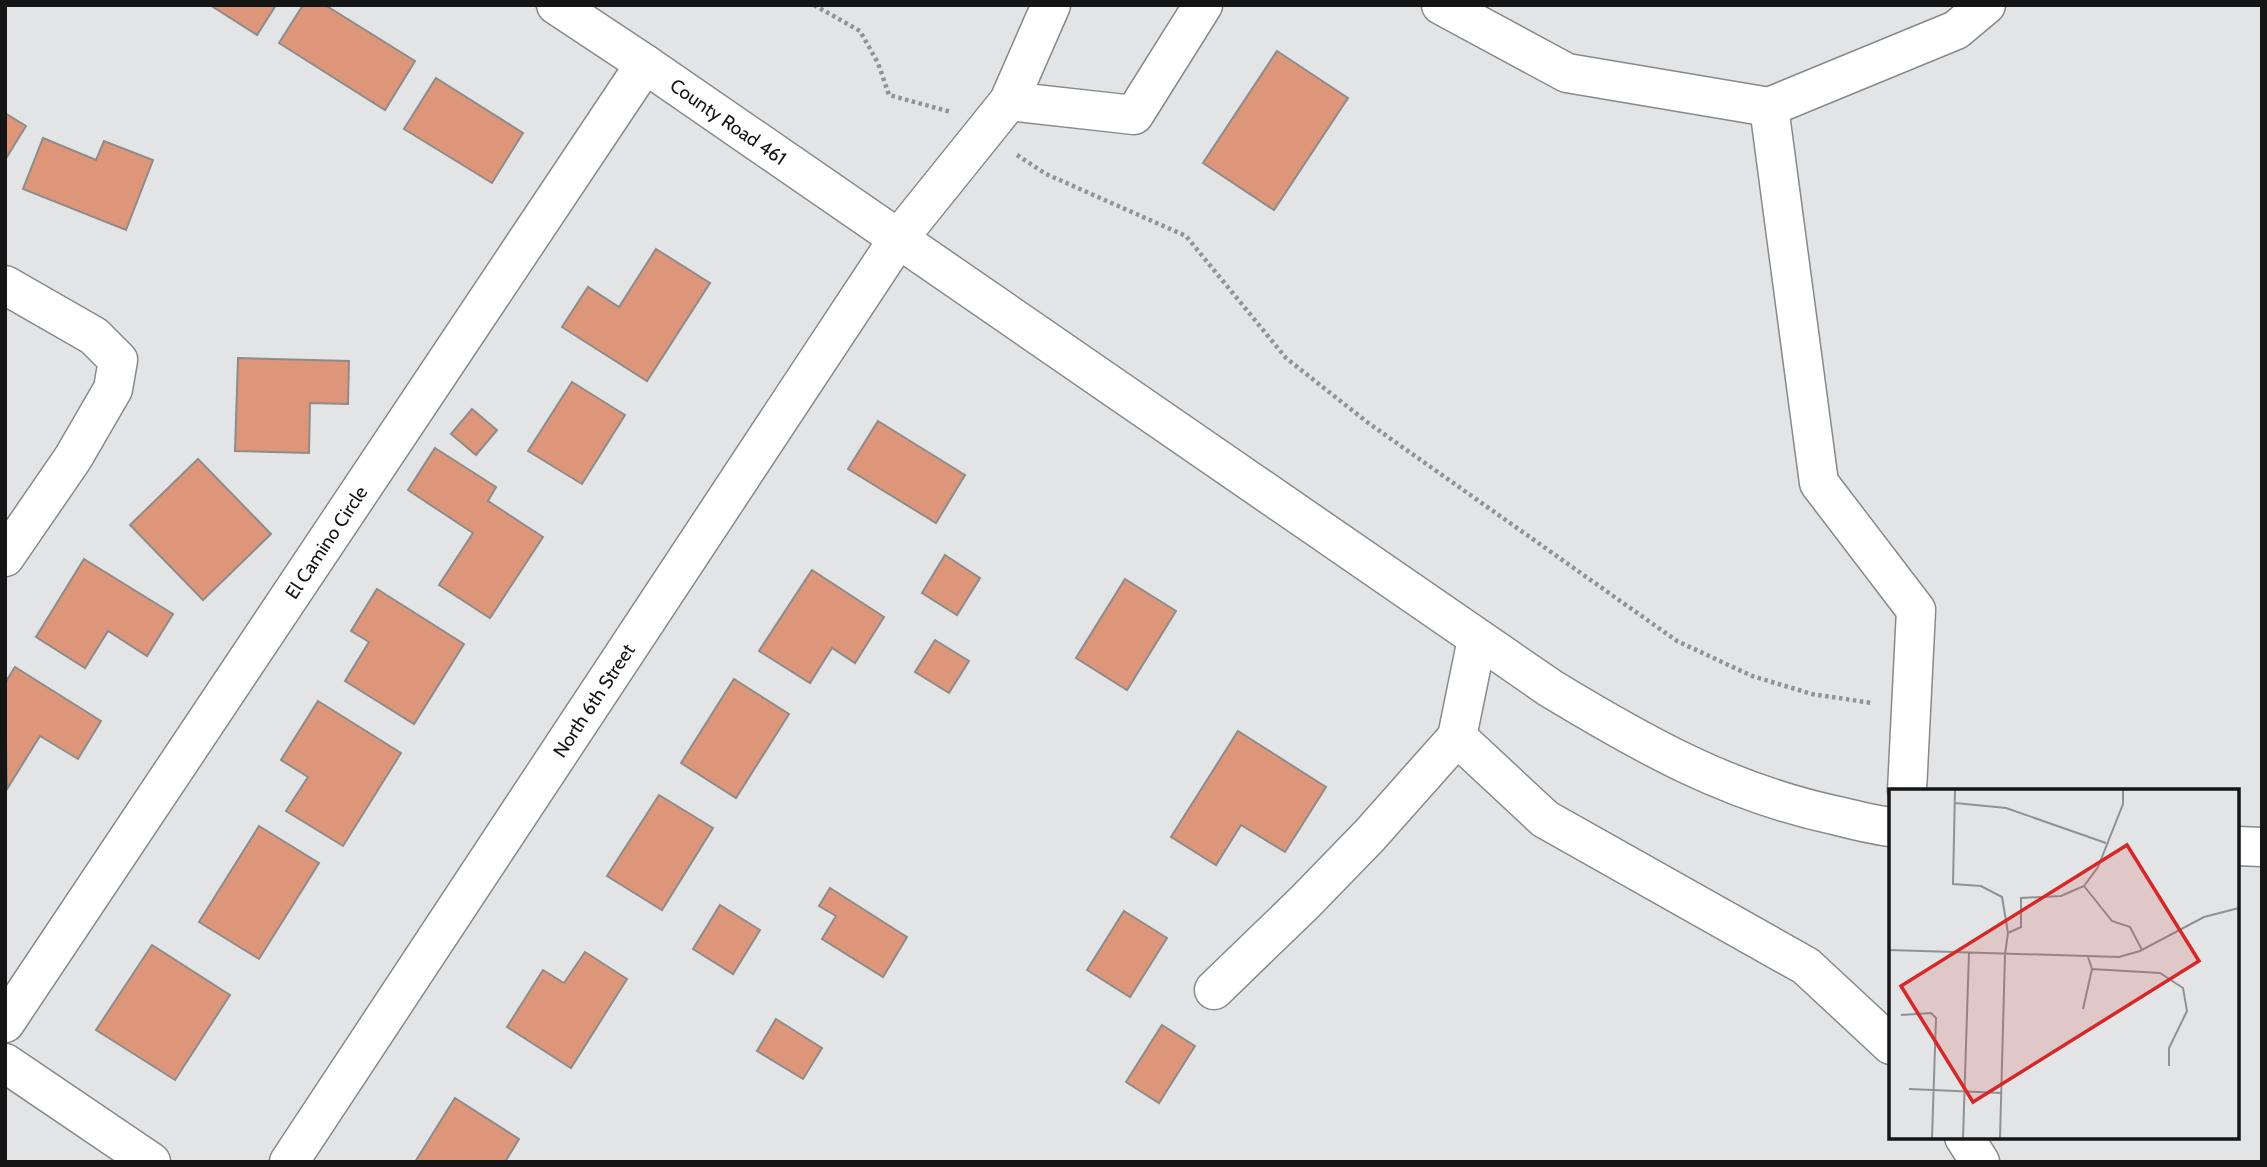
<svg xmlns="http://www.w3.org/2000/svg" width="2267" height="1167" font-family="Cabin,sans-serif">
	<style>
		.building { fill: #de967a; stroke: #8e8c8b; stroke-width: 2 }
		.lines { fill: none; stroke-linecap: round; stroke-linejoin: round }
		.minor-casing { stroke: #88898b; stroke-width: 41 }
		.major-casing { stroke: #88898b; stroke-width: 41 }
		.path { stroke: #929395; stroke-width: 4.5; stroke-dasharray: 3.5 3.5; stroke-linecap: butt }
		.minor { stroke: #fff; stroke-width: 38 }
		.major { stroke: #fff; stroke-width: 38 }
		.labels { text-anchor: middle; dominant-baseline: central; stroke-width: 5; stroke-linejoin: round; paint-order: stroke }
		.street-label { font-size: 19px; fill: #151516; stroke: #e2e4e6 }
		.inset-road { fill: none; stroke: #909193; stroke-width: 2 }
		.view { fill: #d62828; fill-opacity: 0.15; stroke: #d62828; stroke-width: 3.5 }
		.inset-edge { fill: none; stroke: #151516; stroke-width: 3.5 }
	</style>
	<rect width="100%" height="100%" fill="#e2e4e6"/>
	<g class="building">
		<path d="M210 5H276L257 35Z"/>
		<path d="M303 5H325L415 61 385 110 279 43Z"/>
		<path d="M1277 51 1348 98 1274 210 1203 163Z"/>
		<path d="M436 78 523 133 492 183 404 129Z"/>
		<path d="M5 113 26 126 5 160Z"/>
		<path d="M43 138 96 160 104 141 153 160 126 230 23 189Z"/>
		<path d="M656 249 710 283 647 381 562 327 588 287 619 307Z"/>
		<path d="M238 358 349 361 348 404 310 403 309 453 235 451Z"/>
		<path d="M572 382 625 415 582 484 528 451Z"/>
		<path d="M472 409 497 430 476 455 451 434Z"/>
		<path d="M878 421 965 475 936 523 848 469Z"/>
		<path d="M435 448 496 487 488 501 543 537 490 618 439 585 473 533 408 490Z"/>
		<path d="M198 459 271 534 203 600 130 525Z"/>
		<path d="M945 555 980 578 957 615 922 593Z"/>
		<path d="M84 559 173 614 147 656 108 631 85 668 36 637Z"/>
		<path d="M812 570 884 617 855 663 832 648 810 683 759 651Z"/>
		<path d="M1125 579 1176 611 1127 690 1076 658Z"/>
		<path d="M377 589 464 644 414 724 345 681 369 642 351 631Z"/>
		<path d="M935 640 969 661 949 693 915 672Z"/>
		<path d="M15 667 101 721 78 759 40 736 7 789 5 683Z"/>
		<path d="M734 679 789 714 736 798 681 763Z"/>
		<path d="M318 701 401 753 343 846 286 811 308 777 281 760Z"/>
		<path d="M1238 731 1326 787 1285 852 1241 825 1216 865 1171 837Z"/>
		<path d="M659 795 713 828 662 910 607 876Z"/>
		<path d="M259 826 319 863 259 959 199 922Z"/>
		<path d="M830 888 907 937 883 977 822 939 836 916 819 906Z"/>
		<path d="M720 905 760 930 733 974 693 949Z"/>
		<path d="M1124 911 1167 938 1130 997 1087 970Z"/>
		<path d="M152 945 230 995 175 1080 96 1030Z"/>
		<path d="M585 952 627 979 571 1068 507 1027 543 970 564 983Z"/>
		<path d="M776 1019 822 1048 803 1079 757 1051Z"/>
		<path d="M1162 1025 1195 1046 1159 1103 1126 1082Z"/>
		<path d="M455 1098 519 1139 505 1162H415Z"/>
	</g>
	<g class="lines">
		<defs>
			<g id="minor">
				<path d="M1441 5 1567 73 1769 107 1956 30 1986 5"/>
				<path d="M1009 101 1134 115 1203 5"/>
				<path d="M1769 107 1819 483 1916 610 1907 791"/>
				<path d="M898 239 1009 101 1051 5"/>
				<path d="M5 285 94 336 118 360 113 389 73 458 5 557"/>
				<path d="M1477 639 1457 737 1545 819 1806 966 1891 1045"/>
				<path d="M1214 990 1305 902 1370 835 1457 737"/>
				<path id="s1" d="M5 1023 645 64"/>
				<path d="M5 1063 151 1162"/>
				<path d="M1964 1137 1980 1162"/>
			</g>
			<g id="major">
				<path id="s2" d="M556 5 645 64 1550 688C1644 745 1729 793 1838 816 1855 820 1873 825 1891 827"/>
				<path d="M2237 846 2262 847"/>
				<path id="s3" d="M289 1162 898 239"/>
			</g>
		</defs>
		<use href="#minor" class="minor-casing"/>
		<use href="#major" class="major-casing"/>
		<g class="path">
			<path d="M814 5 860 31 878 63 889 95 951 112"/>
			<path d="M1017 155 1046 174 1186 236 1286 358 1367 422 1677 641 1752 676 1812 694 1872 703"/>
		</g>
		<use href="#minor" class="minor"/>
		<use href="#major" class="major"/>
	</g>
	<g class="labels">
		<g class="street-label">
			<text stroke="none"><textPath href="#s2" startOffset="208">County Road 461</textPath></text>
			<text stroke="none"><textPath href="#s1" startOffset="578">El Camino Circle</textPath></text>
			<text stroke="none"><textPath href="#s3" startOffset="553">North 6th Street</textPath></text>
		</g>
	</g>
	<g transform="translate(1889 789)">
		<rect width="350" height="350" fill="#e2e4e6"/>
		<path class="inset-road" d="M66 1 64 95 92 97 113 108 119 144 116 165M66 14 117 19 217 54M195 97 223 132 241 138 253 161M119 144 132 138V109L172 107 195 97 209 78 234 15V1M0 161 230 168 251 162 315 128 350 119M199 168 203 180 271 184 294 199 298 222 280 259V277M194 220 203 180M12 226 42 224 47 229 43 349M20 300 113 304M74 349 80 163M111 349 116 165"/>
		<path class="view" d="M238 56 310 172 84 313 12 197Z"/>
		<rect width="350" height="350" class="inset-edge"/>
	</g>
	<rect width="2267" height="1167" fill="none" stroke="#151516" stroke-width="14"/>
</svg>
